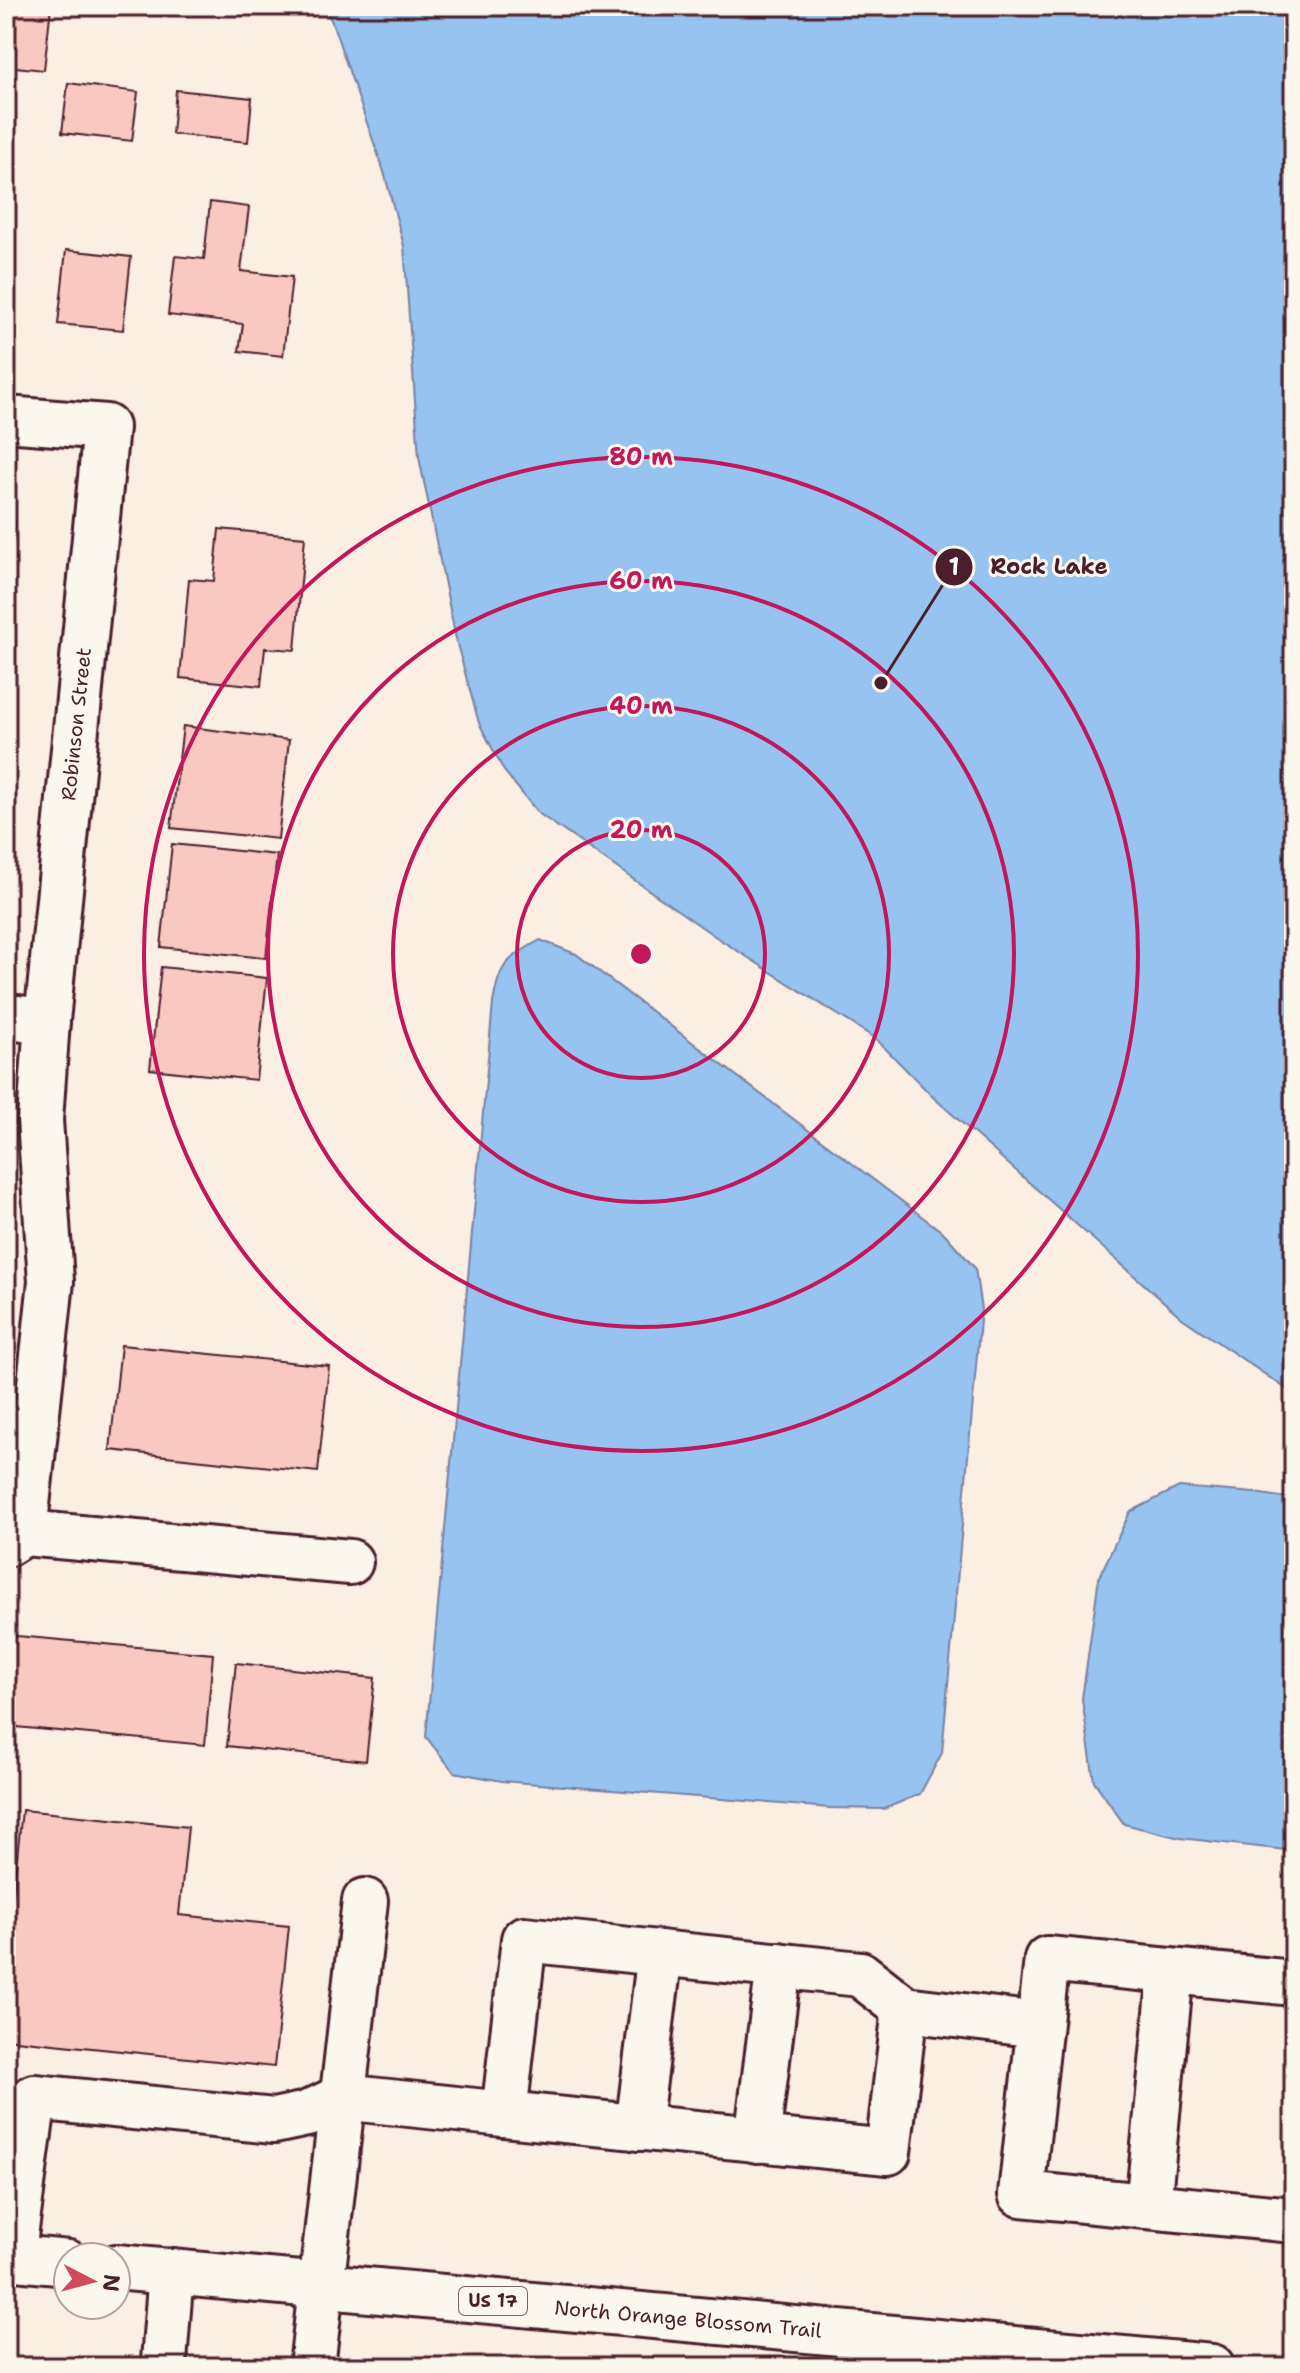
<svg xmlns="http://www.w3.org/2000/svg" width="1300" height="2373" font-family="'Shantell Sans',sans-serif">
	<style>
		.water { fill: #96c3f0; stroke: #7881a1; stroke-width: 2 }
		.building { fill: #f9c9c1; stroke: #4a1f2b; stroke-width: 2 }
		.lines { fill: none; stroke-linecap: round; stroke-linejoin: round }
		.minor-casing { stroke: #4a1f2b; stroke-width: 50 }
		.major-casing { stroke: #4a1f2b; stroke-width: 50 }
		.minor { stroke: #fbf7ec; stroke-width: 44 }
		.major { stroke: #fbf7ec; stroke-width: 44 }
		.ring { fill: none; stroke: #c2185b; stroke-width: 4 }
		.labels { text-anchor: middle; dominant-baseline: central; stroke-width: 6; stroke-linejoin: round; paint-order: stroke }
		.shield { fill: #fbf7ec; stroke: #7f6065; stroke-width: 2 }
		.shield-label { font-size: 18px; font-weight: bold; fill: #4a1f2b }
		.street-label { font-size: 20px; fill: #4a1f2b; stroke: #fbf7ec }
		.centre { fill: #c2185b; stroke: #fbf7ec; stroke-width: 4 }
		.ring-label { font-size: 24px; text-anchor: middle; font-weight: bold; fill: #c2185b; stroke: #fbf7ec; stroke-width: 6; stroke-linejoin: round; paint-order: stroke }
		.leader { fill: none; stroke: #4a1f2b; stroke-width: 3 }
		.callout-dot { fill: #4a1f2b; stroke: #fbf7ec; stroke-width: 3 }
		.mark-label { font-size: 24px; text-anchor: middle; font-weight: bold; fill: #fff }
		.callout-label { font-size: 22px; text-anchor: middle; font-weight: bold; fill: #4a1f2b; stroke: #fbf7ec; stroke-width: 6; stroke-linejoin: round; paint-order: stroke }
	</style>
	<rect width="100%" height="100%" fill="#fbeee3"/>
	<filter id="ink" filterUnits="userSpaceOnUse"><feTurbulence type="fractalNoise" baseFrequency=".0125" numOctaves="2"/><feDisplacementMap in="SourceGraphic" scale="16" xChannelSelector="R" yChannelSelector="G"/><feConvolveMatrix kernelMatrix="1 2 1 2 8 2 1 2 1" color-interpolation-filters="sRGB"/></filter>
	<g filter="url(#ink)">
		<g class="water">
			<path d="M324 6H1294V1394L1182 1318 934 1098 876 1039 719 939 538 813 504 771 479 723 457 644 419 457 404 246 384 172 332 22Z"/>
			<path d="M540 940 576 954 945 1234 975 1268 981 1309 942 1753 920 1794 884 1809 830 1808 502 1781 454 1772 426 1737 493 1003C500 964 505 960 540 940Z"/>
			<path d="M1179 1487 1255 1493 1294 1499V1851L1180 1838 1124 1824 1094 1781 1082 1699 1099 1577 1130 1512Z"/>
		</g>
		<g class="building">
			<path d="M6 6H51L44 70 6 66Z"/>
			<path d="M68 83 138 92 132 141 62 133Z"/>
			<path d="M176 90 252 98 248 142 172 134Z"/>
			<path d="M210 202 249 207 241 271 292 277 283 356 239 351 243 324 168 315 175 256 204 259Z"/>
			<path d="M66 250 131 257 123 330 58 324Z"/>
			<path d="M6 521 15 522 6 605Z"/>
			<path d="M219 529 305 537 295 650 265 648 261 686 180 678 189 579 214 581Z"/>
			<path d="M183 726 289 740 278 839 171 828Z"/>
			<path d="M172 844 277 855 266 958 161 947Z"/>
			<path d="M161 967 267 978 256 1080 150 1069Z"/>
			<path d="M121 1345 329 1366 318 1472 110 1450Z"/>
			<path d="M6 1635 213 1654 205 1745 6 1726Z"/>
			<path d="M236 1663 375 1678 366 1761 227 1746Z"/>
			<path d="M22 1810 188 1827 179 1915 289 1926 274 2067 6 2039V1962Z"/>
			<path d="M6 2360 66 2366V2367H6Z"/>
		</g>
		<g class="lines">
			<defs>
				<g id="minor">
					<path d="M6 419 106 427 47 1021 40 1120 51 1281 24 1533 6 1544"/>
					<path d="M6 1017 47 1021"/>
					<path d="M24 1533 350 1562"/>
					<path d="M1294 1983 1047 1959 1021 2194 1294 2220"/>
					<path d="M504 2114 888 2152 905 2009"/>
					<path d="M638 2128 660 1953"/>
					<path d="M757 2140 779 1965"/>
					<path d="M1148 2206 1171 1972"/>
					<path d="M12 2258 34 2097 274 2121 307 2114 342 2097 504 2114 524 1939 860 1974 905 2009 1039 2025"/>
					<path d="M164 2361 171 2272"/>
					<path d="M312 2367 365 1901"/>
				</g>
				<g id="major">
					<path d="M6 2257 68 2263"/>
					<path d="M116 2267 1212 2367"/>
				</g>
			</defs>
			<use href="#minor" class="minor-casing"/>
			<use href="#major" class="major-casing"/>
			<use href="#minor" class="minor"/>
			<use href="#major" class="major"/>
		</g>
	</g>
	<g class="ring">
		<circle cx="641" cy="954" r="124"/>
		<circle cx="641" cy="954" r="248"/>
		<circle cx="641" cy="954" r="373"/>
		<circle cx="641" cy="954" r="497"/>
	</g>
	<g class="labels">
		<rect class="shield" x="459" y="2287" width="68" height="28" rx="6"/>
		<g class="shield-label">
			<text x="493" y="2301">US 17</text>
		</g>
		<g class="street-label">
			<text transform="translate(76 724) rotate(-84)">Robinson Street</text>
			<text transform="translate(688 2319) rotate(5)">North Orange Blossom Trail</text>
		</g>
	</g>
	<circle cx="641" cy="954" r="12" class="centre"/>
	<g class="ring-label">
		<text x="641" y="465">80 m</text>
		<text x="641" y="589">60 m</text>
		<text x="641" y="714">40 m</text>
		<text x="641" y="838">20 m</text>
	</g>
	<path class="leader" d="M881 683L954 567"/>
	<g class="callout-dot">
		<circle cx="881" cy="683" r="8"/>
		<circle cx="954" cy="567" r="20"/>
	</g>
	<g class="mark-label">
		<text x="954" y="575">1</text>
	</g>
	<g class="callout-label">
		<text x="1049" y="574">Rock Lake</text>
	</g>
	<rect width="1300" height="2373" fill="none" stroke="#fbf7ec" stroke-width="32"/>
	<rect x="16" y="16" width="1268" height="2341" fill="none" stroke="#4a1f2b" stroke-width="3" filter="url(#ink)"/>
	<g transform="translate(92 2281) rotate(96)"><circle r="38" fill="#fbf7ec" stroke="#b4a19f" stroke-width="2"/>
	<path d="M0-6L14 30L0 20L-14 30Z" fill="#d1495b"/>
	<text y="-12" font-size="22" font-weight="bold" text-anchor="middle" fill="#4a1f2b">N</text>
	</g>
</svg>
